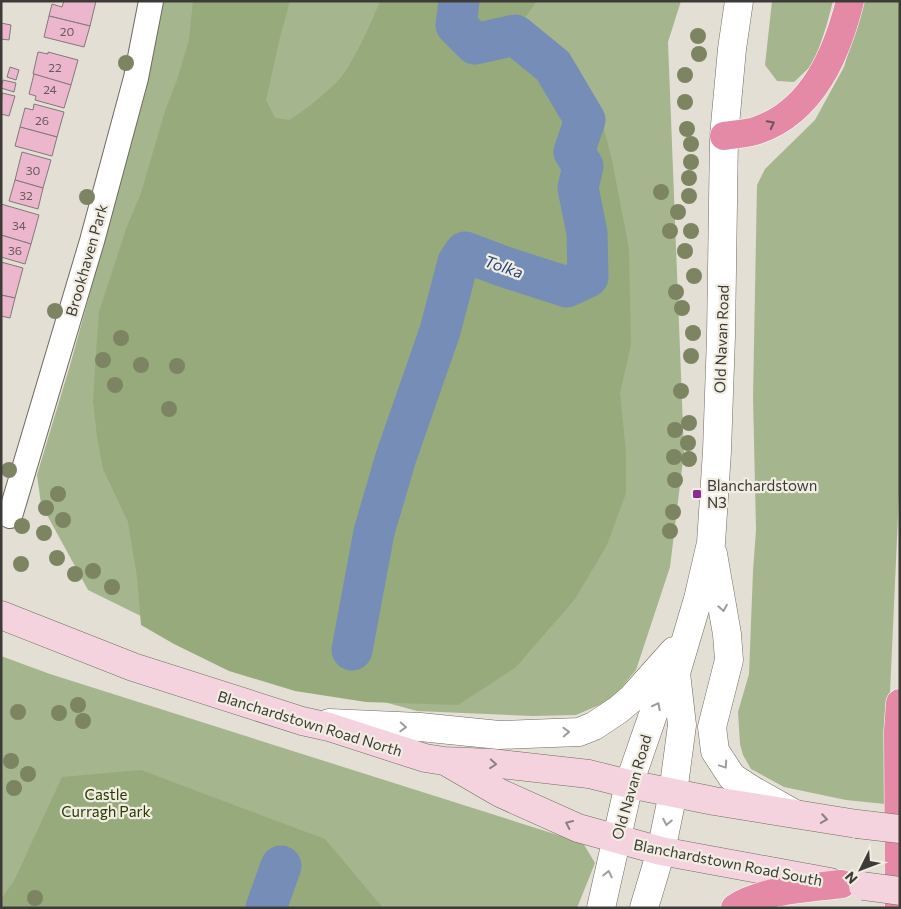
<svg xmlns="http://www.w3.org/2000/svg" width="901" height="909" font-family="Commissioner,sans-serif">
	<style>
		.green { fill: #a5b58e }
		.forest { fill: #97aa7c }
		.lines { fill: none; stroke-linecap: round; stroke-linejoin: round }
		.river { stroke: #768db7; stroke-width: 41 }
		.building { fill: #ecb6cc; stroke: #83787c }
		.minor-casing { stroke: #6f6b61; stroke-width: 26 }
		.tertiary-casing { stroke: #6f6b61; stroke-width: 29 }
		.secondary-casing { stroke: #6f6b61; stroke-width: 29 }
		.trunk-casing { stroke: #fff; stroke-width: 29 }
		.minor { stroke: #fff; stroke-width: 24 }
		.tertiary { stroke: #fff; stroke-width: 28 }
		.secondary { stroke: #f5d3de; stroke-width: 28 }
		.trunk { stroke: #e48aa6; stroke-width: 28 }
		.secondary-bridge-casing { stroke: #6f6b61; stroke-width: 29; stroke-linecap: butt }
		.secondary-bridge { stroke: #f5d3de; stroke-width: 28 }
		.tree { fill: #7d8462 }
		.oneway { stroke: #6f5358 }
		.oneway2 { stroke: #9e9d9b }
		.oneway3 { stroke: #907f82 }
		.poi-dot { fill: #8d2b94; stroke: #f1ede2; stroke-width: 2 }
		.labels { text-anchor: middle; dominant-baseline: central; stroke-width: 4.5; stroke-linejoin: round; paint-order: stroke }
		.number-label { font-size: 12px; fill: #695a5c }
		.street-label { font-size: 15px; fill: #3d3b37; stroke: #f1ede2 }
		.poi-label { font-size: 15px; fill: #3d3b37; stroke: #f1ede2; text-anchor: start }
		.park-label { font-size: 15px; fill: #283903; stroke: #f1ede2 }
		.water-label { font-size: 16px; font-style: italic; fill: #264379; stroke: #f1ede2 }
	</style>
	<rect width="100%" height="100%" fill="#e4dfd5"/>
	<g class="green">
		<path d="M163 1H681L668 42 684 452 670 567 636 670 611 700 576 715 532 716 417 711 228 659 88 590 41 504 37 475 71 362 146 89Z"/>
		<path d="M772 1H833L826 27 814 63 794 82 777 81 765 65Z"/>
		<path d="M864 1H900V472L885 804 846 800 784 787 751 769 743 755 740 744 738 712 749 674 753 571 756 530 753 397 757 185 765 169 815 120 844 67Z"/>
		<path d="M1 656 50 674 583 843 595 863 577 908H1Z"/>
	</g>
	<g class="forest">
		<path d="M193 1H290L280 37 266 100 275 118 289 120C301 114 335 86 343 75 357 54 371 24 380 1H537L522 22 526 56 603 125 612 160 629 249 631 345 620 393 626 452V493L607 545 575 599 516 667 458 705 366 702 295 691 229 671 174 644 141 625 137 577 128 522 103 469 97 437 93 400 97 338 99 312 126 229 141 193 165 111 177 80 189 40Z"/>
		<path d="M141 770 325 839 383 908H1V899L14 881 62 777Z"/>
	</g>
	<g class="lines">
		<g class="river">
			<path d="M352 650 374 532 396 457 440 331 458 262 465 252 502 266 567 287 588 277 587 233 578 188 583 166 574 152 585 120 553 66 515 35 475 44 456 25 459 1"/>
			<path d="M266 908 281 866"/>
		</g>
	</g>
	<g class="building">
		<path d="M64 1H96L90 26 49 16 52 4 62 7Z"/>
		<path d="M49 16 90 26 84 47 44 37Z"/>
		<path d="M1 23 11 25 9 40 1 39Z"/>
		<path d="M38 52 48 54V52L78 60 71 85 33 74Z"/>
		<path d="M10 67 19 70 16 80 7 77Z"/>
		<path d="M34 74 71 85 64 108 35 100 36 96 29 94Z"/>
		<path d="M3 80 16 83 14 92 1 88Z"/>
		<path d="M2 93 15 96 9 116 1 114Z"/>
		<path d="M34 104 64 112 57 137 20 127 25 108 33 110Z"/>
		<path d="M20 127 57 137 52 156 15 146Z"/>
		<path d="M22 152 51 160 43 188 15 180Z"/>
		<path d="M15 180 43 188 38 209 9 201Z"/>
		<path d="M1 204 39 215 31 244 1 235Z"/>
		<path d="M1 235 31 244 25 264 1 257Z"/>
		<path d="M1 262 23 268 15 298 1 295Z"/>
		<path d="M1 295 15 298 10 318 1 316Z"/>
	</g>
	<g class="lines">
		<defs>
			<path id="minor" d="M10 516 92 241 136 78 151 1"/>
			<g id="tertiary">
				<path d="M713 554 727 634 729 660 712 727 715 751 732 777 752 790 793 813"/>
				<path d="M329 723 420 727 499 735 579 732 594 726 618 710 631 699 674 651"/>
				<path d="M601 908 629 784 656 706 676 673 698 599 711 543 717 451 721 336 724 136 732 49 739 1"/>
				<path d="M644 908 661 851 673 793 682 725 676 673"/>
			</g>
			<g id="secondary">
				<path d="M1 615 133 667 302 721 329 727 425 758 444 761 492 763 589 774 629 784 714 801 857 824"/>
				<path d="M450 764 500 793 578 828 661 851 830 882"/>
			</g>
			<g id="trunk">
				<path d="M724 136C735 134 748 134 758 130 813 111 837 53 850 1"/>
				<path d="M735 908C761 890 810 888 842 884"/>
				<path d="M899 908 898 731 900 703"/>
			</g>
		</defs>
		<use href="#minor" class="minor-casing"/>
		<use href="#tertiary" class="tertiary-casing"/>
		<use href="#secondary" class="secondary-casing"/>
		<use href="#trunk" class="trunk-casing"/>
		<use href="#minor" class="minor"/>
		<use href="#tertiary" class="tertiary"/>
		<use href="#secondary" class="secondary"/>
		<use href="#trunk" class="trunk"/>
		<defs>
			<g id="secondary-bridge">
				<path d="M857 824 900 829"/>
				<path d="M863 886 900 891"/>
			</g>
		</defs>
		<use href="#secondary-bridge" class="secondary-bridge-casing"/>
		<use href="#secondary-bridge" class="secondary-bridge"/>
	</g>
	<g class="tree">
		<circle cx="698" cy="36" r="8"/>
		<circle cx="699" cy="54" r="8"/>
		<circle cx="126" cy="63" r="8"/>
		<circle cx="685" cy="75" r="8"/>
		<circle cx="685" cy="102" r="8"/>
		<circle cx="687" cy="129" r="8"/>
		<circle cx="691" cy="144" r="8"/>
		<circle cx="691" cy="162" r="8"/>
		<circle cx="689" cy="178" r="8"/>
		<circle cx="661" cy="192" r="8"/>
		<circle cx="689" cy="196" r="8"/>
		<circle cx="87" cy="197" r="8"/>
		<circle cx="678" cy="212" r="8"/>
		<circle cx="670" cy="231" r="8"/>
		<circle cx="691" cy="231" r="8"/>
		<circle cx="685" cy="251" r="8"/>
		<circle cx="694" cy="276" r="8"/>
		<circle cx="676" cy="292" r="8"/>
		<circle cx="682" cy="308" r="8"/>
		<circle cx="55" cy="311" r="8"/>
		<circle cx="693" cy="333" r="8"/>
		<circle cx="121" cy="338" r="8"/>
		<circle cx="691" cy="356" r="8"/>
		<circle cx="103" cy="360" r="8"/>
		<circle cx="141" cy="365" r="8"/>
		<circle cx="177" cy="366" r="8"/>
		<circle cx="115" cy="385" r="8"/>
		<circle cx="681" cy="391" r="8"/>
		<circle cx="169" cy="409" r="8"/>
		<circle cx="689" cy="423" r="8"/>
		<circle cx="675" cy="430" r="8"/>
		<circle cx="688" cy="443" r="8"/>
		<circle cx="674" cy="457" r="8"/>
		<circle cx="689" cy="459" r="8"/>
		<circle cx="9" cy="470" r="8"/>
		<circle cx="675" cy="480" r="8"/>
		<circle cx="58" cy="494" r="8"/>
		<circle cx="46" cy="508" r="8"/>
		<circle cx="673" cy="512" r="8"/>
		<circle cx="63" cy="520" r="8"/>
		<circle cx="22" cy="526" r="8"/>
		<circle cx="670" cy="531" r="8"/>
		<circle cx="44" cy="533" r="8"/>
		<circle cx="57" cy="558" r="8"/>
		<circle cx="21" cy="564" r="8"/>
		<circle cx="93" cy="571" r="8"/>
		<circle cx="75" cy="574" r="8"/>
		<circle cx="112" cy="587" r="8"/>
		<circle cx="78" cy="705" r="8"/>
		<circle cx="18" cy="712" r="8"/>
		<circle cx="59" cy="713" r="8"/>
		<circle cx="83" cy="721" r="8"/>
		<circle cx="11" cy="761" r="8"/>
		<circle cx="28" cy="774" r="8"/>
		<circle cx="14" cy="788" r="8"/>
		<circle cx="35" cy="898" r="8"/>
	</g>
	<defs><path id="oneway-chevron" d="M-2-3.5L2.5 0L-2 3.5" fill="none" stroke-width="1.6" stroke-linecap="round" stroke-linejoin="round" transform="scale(1.25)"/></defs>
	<use class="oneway" href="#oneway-chevron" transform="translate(771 124) rotate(-27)"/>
	<g class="oneway2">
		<use href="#oneway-chevron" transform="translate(723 608) rotate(80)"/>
		<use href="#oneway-chevron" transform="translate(657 706) rotate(-63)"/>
		<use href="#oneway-chevron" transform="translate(403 727) rotate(3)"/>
		<use href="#oneway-chevron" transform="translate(566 732) rotate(-2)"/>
		<use href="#oneway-chevron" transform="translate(724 765) rotate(56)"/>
		<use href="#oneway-chevron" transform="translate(667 822) rotate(101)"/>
		<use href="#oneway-chevron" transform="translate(608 874) rotate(-78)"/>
	</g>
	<g class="oneway3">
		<use href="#oneway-chevron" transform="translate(493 764) rotate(5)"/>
		<use href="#oneway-chevron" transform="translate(824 819) rotate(9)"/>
		<use href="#oneway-chevron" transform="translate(569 824) rotate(-155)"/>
	</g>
	<rect class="poi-dot" x="692" y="489" width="10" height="10" rx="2.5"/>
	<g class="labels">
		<g class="number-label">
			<text x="67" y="31">20</text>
			<text x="55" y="67">22</text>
			<text x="50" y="89">24</text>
			<text x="42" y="120">26</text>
			<text x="33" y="170">30</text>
			<text x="26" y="195">32</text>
			<text x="19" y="225">34</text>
			<text x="15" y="250">36</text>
		</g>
		<g class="street-label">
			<text transform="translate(86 260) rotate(-74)">Brookhaven Park</text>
			<text transform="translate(721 339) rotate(-88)">Old Navan Road</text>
			<text transform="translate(310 723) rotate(17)">Blanchardstown Road North</text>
			<text transform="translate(631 787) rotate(-74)">Old Navan Road</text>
			<text transform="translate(728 862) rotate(11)">Blanchardstown Road South</text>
		</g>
		<g class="poi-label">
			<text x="707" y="485">Blanchardstown<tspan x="707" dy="17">N3</tspan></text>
		</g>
		<g class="park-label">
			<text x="106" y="794">Castle<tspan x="106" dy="17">Curragh Park</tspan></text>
		</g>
		<g class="water-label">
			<text transform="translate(504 266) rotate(19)">Tolka</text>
		</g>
	</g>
	<rect width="901" height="909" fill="none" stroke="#3d3b37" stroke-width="5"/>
	<g transform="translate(861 869) rotate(228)" stroke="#f1ede2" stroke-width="4" paint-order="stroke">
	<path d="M0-4L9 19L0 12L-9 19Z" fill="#3d3b37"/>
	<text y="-8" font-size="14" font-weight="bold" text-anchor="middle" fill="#3d3b37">N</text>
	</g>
</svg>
